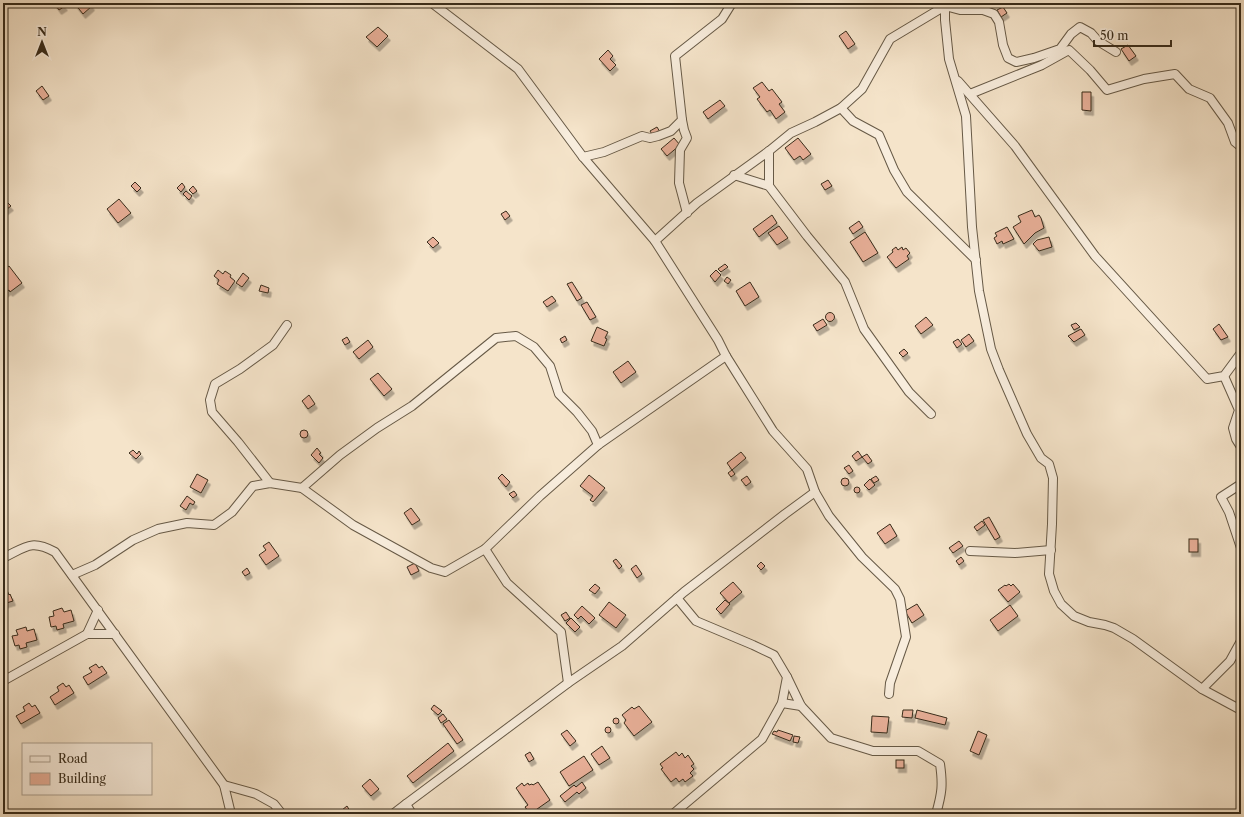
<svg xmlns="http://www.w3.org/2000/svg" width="1244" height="817" font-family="'Libre Caslon Text',serif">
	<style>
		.building { fill: #e9b099; stroke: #372b1a; filter: url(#shadow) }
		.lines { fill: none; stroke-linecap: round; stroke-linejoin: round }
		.minor-casing { stroke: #665946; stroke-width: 10 }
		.minor { stroke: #f8eddd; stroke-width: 8 }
	</style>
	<defs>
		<filter id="shadow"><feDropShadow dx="2.5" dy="4.5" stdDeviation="0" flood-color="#0004"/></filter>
	</defs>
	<rect width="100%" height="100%" fill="#f5e4ca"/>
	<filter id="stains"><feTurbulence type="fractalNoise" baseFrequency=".005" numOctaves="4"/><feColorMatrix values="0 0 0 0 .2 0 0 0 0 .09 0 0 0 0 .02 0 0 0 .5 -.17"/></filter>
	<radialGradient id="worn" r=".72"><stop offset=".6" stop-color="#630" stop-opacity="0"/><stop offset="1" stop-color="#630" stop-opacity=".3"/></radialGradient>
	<g class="building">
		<path d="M54 3H62L65 6 59 10Z"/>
		<path d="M76 3H90L92 6 83 14 75 4Z"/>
		<path d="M1003 7 1007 13 1001 17 997 10Z"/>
		<path d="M378 27 388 36 377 47 366 37Z"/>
		<path d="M846 31 855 44 848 49 839 36Z"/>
		<path d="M1128 45 1136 56 1129 61 1121 49Z"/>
		<path d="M608 50 613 56 610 59 616 65 610 71 599 59Z"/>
		<path d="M762 82 769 91 772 89 782 102 779 104 785 112 776 119 770 110 767 112 757 99 760 97 753 88Z"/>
		<path d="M42 86 49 96 43 100 36 91Z"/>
		<path d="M1082 92H1091V111L1082 110Z"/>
		<path d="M720 100 725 106 708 119 703 112Z"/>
		<path d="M657 127 660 132 653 136 650 131Z"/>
		<path d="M674 138 680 145 667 156 661 149Z"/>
		<path d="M798 138 811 154 803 160 800 156 794 160 785 148Z"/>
		<path d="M828 180 832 186 825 190 821 184Z"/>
		<path d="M135 182 141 188 137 192 131 186Z"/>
		<path d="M182 183 185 187 181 192 177 188Z"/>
		<path d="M193 186 197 191 193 194 189 190Z"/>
		<path d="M186 191 192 196 189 200 183 194Z"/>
		<path d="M119 199 131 213 118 223 107 209Z"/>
		<path d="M6 201 11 206 3 212V203Z"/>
		<path d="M1032 210 1035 217 1039 215 1041 218 1044 228 1035 233 1024 244 1013 227 1021 222 1018 216Z"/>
		<path d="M506 211 510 216 505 220 501 214Z"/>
		<path d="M772 215 777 223 759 237 753 229Z"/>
		<path d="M859 221 863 227 853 234 849 228Z"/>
		<path d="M779 226 788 238 777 245 768 233Z"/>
		<path d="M1007 227 1014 239 1003 244 1002 241 997 244 994 238 997 236 995 233Z"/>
		<path d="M865 232 878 253 863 262 850 242Z"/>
		<path d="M433 237 439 243 433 248 427 242Z"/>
		<path d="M1049 237 1052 247 1039 251 1033 244 1037 240Z"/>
		<path d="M896 247 898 250 902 247 903 250 906 248 910 253 907 256 909 259 896 268 887 257 893 252 892 250Z"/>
		<path d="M725 264 728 267 721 272 718 269Z"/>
		<path d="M9 266 22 283 10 292 9 290 3 294V270Z"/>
		<path d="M218 270 223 274 225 271 231 275 230 277 235 281 228 291 217 284 219 280 214 276Z"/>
		<path d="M716 270 721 275 715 282 710 276Z"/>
		<path d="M243 273 249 278 242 287 236 283Z"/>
		<path d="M727 277 731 280 728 284 724 281Z"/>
		<path d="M572 282 582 298 577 301 567 284Z"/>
		<path d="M750 282 759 297 745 306 736 291Z"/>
		<path d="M261 285 269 288 268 293 259 291Z"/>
		<path d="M552 296 556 301 547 307 543 302Z"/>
		<path d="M587 302 596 317 590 320 581 305Z"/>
		<circle cx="830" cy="317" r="4.5"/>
		<path d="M926 317 933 325 921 334 915 326Z"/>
		<path d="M823 319 827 325 817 331 813 325Z"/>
		<path d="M1076 323 1080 327 1074 330 1071 325Z"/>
		<path d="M1219 324 1228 337 1221 340 1213 329Z"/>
		<path d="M597 327 608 332 605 338 607 339 604 346 591 341Z"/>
		<path d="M1081 329 1085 335 1074 342 1068 336Z"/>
		<path d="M969 334 974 341 966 347 961 340Z"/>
		<path d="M565 336 567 340 562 343 560 339Z"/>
		<path d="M347 337 350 342 345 345 342 340Z"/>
		<path d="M958 339 962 344 957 348 953 342Z"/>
		<path d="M368 340 373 347 359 359 353 352Z"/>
		<path d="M904 349 908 353 903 357 899 353Z"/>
		<path d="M628 361 636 372 621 383 613 372Z"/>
		<path d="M378 373 392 389 384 396 370 379Z"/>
		<path d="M309 395 315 404 308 409 302 401Z"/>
		<circle cx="304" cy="434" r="4"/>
		<path d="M317 448 321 453 319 454 323 458 319 463 311 455Z"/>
		<path d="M133 450 137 454 139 451 141 454 136 459 129 453Z"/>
		<path d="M858 451 862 457 856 461 852 456Z"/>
		<path d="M741 452 746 458 732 470 727 463Z"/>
		<path d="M867 454 872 461 868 464 862 457Z"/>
		<path d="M849 465 853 471 849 474 844 468Z"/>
		<path d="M732 470 735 474 731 477 728 473Z"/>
		<path d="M197 474 208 480 201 493 190 487Z"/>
		<path d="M502 474 510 482 506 487 498 478Z"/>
		<path d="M589 475 605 488 593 502 590 500 593 496 580 486Z"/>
		<path d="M747 476 751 482 746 486 741 480Z"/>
		<path d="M876 476 879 480 874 483 871 479Z"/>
		<circle cx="845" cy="482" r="4"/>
		<path d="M870 479 875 485 869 490 864 485Z"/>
		<circle cx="857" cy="490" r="3"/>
		<path d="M514 491 517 495 513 498 509 494Z"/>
		<path d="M187 496 195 502 193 505 190 503 186 510 180 506Z"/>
		<path d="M411 508 420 520 412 525 404 513Z"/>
		<path d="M989 517 1000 537 995 540 983 520Z"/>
		<path d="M982 521 985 525 977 531 974 527Z"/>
		<path d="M890 524 897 536 885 544 877 533Z"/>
		<rect x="1189" y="539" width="9" height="13"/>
		<path d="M959 541 963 546 953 553 949 548Z"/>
		<path d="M269 542 279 556 266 565 259 555 266 550 263 546Z"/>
		<path d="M961 557 964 561 959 565 956 561Z"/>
		<path d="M616 559 622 566 619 569 613 561Z"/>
		<path d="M761 562 765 566 761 570 757 566Z"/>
		<path d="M415 563 419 571 411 575 407 567Z"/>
		<path d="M636 565 642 574 637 578 631 569Z"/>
		<path d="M247 568 250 573 245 576 242 572Z"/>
		<path d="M733 582 742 592 729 603 720 593Z"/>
		<path d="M595 584 600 588 595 594 589 590Z"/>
		<path d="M1009 584 1011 586 1013 584 1020 592 1008 602 998 590 1005 585 1006 586Z"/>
		<path d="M7 590 9 595 10 594 13 601 3 604V591Z"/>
		<path d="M725 600 730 604 721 614 716 609Z"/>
		<path d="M609 602 626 615 616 628 599 615Z"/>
		<path d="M917 604 924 615 912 623 905 611Z"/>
		<path d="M1010 605 1018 616 998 631 990 620Z"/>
		<path d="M582 606 595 618 589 624 581 616 578 619 574 615Z"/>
		<path d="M62 608 64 612 71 610 74 621 63 624 64 628 57 630 56 626 51 627 49 617 54 616 53 611Z"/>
		<path d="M566 612 570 618 565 621 561 615Z"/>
		<path d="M571 618 580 627 575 632 566 623Z"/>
		<path d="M26 627 27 631 34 629 37 640 26 643 27 647 20 649 19 645 15 646 12 636 18 635 16 630Z"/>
		<path d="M96 664 99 668 102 666 107 673 88 685 83 677 92 672 89 668Z"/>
		<path d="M63 683 66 687 69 685 74 693 55 705 50 697 59 691 57 687Z"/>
		<path d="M29 703 32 707 35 705 40 713 21 724 16 716 25 711 23 707Z"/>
		<path d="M434 705 442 711 438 715 431 709Z"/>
		<path d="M639 706 652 722 634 736 624 723 626 720 622 715 632 707 634 709Z"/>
		<path d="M903 710H913L912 718 902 717Z"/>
		<path d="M917 710 947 718 945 725 915 718Z"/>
		<path d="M443 714 447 719 441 723 438 718Z"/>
		<path d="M872 716 889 717 887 733 871 732Z"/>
		<circle cx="616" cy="721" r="3"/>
		<path d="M449 720 463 740 457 744 443 724Z"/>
		<circle cx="608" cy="730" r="3"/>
		<path d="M567 730 576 741 570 746 561 734Z"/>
		<path d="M778 730 793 735 790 741 772 734 774 731 777 732Z"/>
		<path d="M978 731 987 735 979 755 970 751Z"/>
		<path d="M794 736 800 737 798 743 793 742Z"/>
		<path d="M448 743 454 751 413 783 407 776Z"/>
		<path d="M602 746 610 758 599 765 591 754Z"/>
		<path d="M530 752 534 759 529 762 525 755Z"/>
		<path d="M676 752 679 756 682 753 685 758 688 755 694 764 691 766 694 769 690 773 693 776 685 782 683 779 679 782 676 778 671 782 661 769 663 768 660 764Z"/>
		<path d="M584 756 593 770 569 786 560 772Z"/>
		<rect x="896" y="760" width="8" height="8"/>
		<path d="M370 779 379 789 371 796 362 786Z"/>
		<path d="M538 782 550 800 530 814 525 807 528 805 516 788 522 783 524 786 528 783 529 785 532 784 533 785Z"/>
		<path d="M582 782 586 788 579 794 577 792 565 802 560 796 574 785 576 787Z"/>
		<path d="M347 806 350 811 346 814 342 810Z"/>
	</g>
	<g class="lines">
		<defs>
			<g id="minor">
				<path d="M432 3 518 69 583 157 655 241"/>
				<path d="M945 3V20L949 59 966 116 972 227 979 291 991 349 999 370 1027 434 1041 458 1049 464 1053 478 1052 524 1049 574 1054 591 1061 604 1074 616 1089 622 1105 625 1114 628 1133 639 1202 689 1241 710"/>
				<path d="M958 81 1015 146 1095 256 1207 379 1224 376 1241 353"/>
				<path d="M970 94 1042 65 1069 50 1090 70 1107 90 1144 79 1175 74 1189 89 1210 98 1228 123 1235 142 1241 147"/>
				<path d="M841 108 853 121 879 135 894 170 907 192 976 260"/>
				<path d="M682 120 684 130 687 138 680 150 679 183 687 213"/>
				<path d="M769 151V186"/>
				<path d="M583 157 604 152 642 136 650 138 658 136 671 131 682 120 675 56 722 19 732 3"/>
				<path d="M734 175 769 186 807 236 845 282 864 329 909 392 931 414"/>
				<path d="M1224 376 1239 410 1233 428 1236 439 1241 447"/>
				<path d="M270 483 238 442 212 412 210 400 215 384 240 369 273 345 287 325"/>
				<path d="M1241 484 1221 497 1229 512 1241 548"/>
				<path d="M302 488 340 455 377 428 412 406 496 338 516 336 534 347 550 366 559 394 577 412 592 431 598 445"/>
				<path d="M815 492 829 516 862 557 895 589 900 599 906 637 890 683 889 694"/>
				<path d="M485 549 507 583 561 632 568 683 622 646 684 592 785 514 815 492 807 469 773 431 726 356"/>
				<path d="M970 551 1015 553 1051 550"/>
				<path d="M3 558C26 547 31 539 55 552L224 785 231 814"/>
				<path d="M72 575 95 565 133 540 158 529 187 523 214 525 232 512 253 486 270 483 302 488 353 525 431 568 445 572 485 549 540 496 598 445 726 356 718 340 655 241 697 203 769 151 791 133 815 122 841 108 862 89 890 39 945 6 960 10H983L994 14 999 22 1003 45 1008 58 1016 62 1034 58 1060 49 1071 34 1080 27 1091 33 1098 41 1116 52"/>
				<path d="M87 634 98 610"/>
				<path d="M787 677 801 706 831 738 873 751H918L940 764C943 785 942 793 936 814"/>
				<path d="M3 681 87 634H115"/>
				<path d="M1202 689 1230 661 1241 641"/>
				<path d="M782 703 801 706"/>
				<path d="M224 785 256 794 274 804 282 814"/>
				<path d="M406 804 568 683"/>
				<path d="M393 814 406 804 412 814"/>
				<path d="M673 814 762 739 782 703 787 677 774 655 753 645 696 621 677 598"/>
			</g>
		</defs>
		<use href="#minor" class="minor-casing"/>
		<use href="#minor" class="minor"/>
	</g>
	<rect width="1244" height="817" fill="none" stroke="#f5e4ca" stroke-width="16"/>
	<rect x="4" y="4" width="1236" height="809" fill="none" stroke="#372b1a" stroke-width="2"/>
	<rect x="8" y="8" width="1228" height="801" fill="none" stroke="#372b1a"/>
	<rect x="22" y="743" width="130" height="52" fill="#f8eddd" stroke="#ab9f8f"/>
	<rect x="30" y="756" width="20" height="6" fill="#f8eddd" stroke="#ab9f8f"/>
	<text x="58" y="763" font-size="12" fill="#372b1a">Road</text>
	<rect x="30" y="773" width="20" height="12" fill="#e9b099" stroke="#ab9f8f"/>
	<text x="58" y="783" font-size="12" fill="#372b1a">Building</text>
	<g transform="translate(42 42)" stroke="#f8eddd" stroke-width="3" paint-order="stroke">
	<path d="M0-3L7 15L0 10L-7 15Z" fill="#372b1a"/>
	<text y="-6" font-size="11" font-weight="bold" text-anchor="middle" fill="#372b1a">N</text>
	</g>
	<path d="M1094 40v6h77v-6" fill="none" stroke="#372b1a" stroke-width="2"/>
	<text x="1100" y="40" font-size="12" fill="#372b1a" stroke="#f8eddd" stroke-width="3" paint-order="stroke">50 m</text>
	<rect width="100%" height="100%" filter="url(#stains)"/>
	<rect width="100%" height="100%" fill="url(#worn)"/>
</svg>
